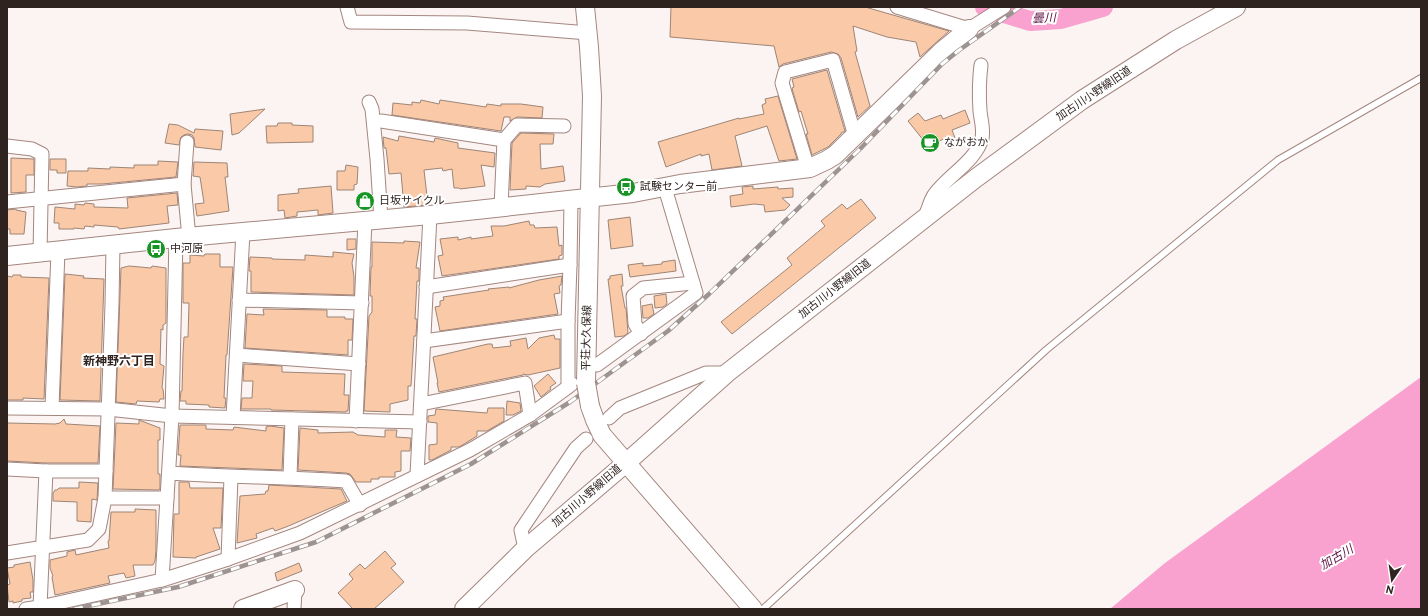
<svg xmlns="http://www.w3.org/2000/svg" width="1428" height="616" font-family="Overpass,'Noto Sans JP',sans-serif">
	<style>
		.water { fill: #f9a1cf }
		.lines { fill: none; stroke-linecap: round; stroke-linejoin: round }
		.river { stroke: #f9a1cf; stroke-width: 20 }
		.building { fill: #fac9a8; stroke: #9e8575 }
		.lane-casing { stroke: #a4867f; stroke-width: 8 }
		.street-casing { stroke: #a4867f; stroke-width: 15 }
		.secondary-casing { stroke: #a4867f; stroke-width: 20 }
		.lane { stroke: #fff; stroke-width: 6 }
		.street { stroke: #fff; stroke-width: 13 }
		.secondary { stroke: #fff; stroke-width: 18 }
		.rail-casing { stroke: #9d9492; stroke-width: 4.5 }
		.rail { stroke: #fff; stroke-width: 3; stroke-dasharray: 9; stroke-linecap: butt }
		.secondary-bridge-casing { stroke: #a4867f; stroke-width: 20; stroke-linecap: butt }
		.secondary-bridge { stroke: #fff; stroke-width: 18 }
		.labels { text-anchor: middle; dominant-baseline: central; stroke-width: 4; stroke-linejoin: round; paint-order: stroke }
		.street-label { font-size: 11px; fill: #2f2320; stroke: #fff }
		.poi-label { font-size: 11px; fill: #2f2320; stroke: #fff; text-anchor: start }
		.water-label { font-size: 12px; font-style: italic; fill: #5c1040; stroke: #fff }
		.neighbourhood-label { font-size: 12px; font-weight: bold; fill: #2f2320; stroke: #fff }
	</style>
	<rect width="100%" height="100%" fill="#fbf4f2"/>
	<path class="water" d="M1421 377V608L1110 609 1165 563Z"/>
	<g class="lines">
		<path class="river" d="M985 7 1030 21 1061 19 1103 7"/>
	</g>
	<g class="building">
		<path d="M671 7H865L949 31 920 57 916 42 887 37 853 26 857 51 855 52 870 106 858 117 841 58 838 54 831 52 783 64 779 67 774 46 670 37Z"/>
		<path d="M827 70 845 131 841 133V134L828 147 812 155 806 134H808L801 111 799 112 793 92 792 88 794 87 792 79Z"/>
		<path d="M778 96 797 159 779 161 767 126 735 136 742 166 712 170 709 154 701 156V154L666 167 658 142 739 118V119L764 114 762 105 766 103 765 99Z"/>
		<path d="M421 100 439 104 440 100 486 107 487 104 501 106V104H521L543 107 542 118 517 117 510 121V117H504L501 131 392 115 393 103 412 105V102L420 103Z"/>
		<path d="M265 109 239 133 232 135 230 114Z"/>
		<path d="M965 110 970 123 952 130 958 146 949 149 945 138 933 145 932 144 928 146 908 121 918 113 925 121 941 115 943 119Z"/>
		<path d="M278 123H292V125L313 126V142L267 143 266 126H277Z"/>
		<path d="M169 124 178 125 194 133 195 129 223 131 221 150 195 147 194 138 192 135 188 134 184 135 181 137 179 145 165 143Z"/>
		<path d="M521 133 554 134 553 144H540L541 169 563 166 565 181 545 184 540 187 526 186V189L510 190 512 143Z"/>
		<path d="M399 136 434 142 435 138 458 143V148L495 153 494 167 481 165 485 186 460 189 459 188H454L452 169 443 171 442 168 424 170 428 205 404 207 401 173 389 174 386 148H384L383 137 398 141Z"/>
		<path d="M11 158 34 159V175H26V192L11 193Z"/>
		<path d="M50 159H66V173H57V170H50Z"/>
		<path d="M158 161 178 162 176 177 102 184H87V186L77 187 67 186 68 171H88V168L110 169V167L134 168V165H158Z"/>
		<path d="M194 162 227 163 228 177H225L229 211 197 216 195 204 204 203 200 177 193 176Z"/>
		<path d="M346 165 358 167 357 184 354 185V190H337V171H345Z"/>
		<path d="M331 186 333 213 318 215V210L297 212V216L285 218 284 210 278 211V195L299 193 298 189Z"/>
		<path d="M753 186V189L778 187V189L793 188V197L782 198 790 205 785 210 765 212 764 205 754 204 731 207 730 196 743 194 742 187Z"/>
		<path d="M177 193 178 205 167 206 169 223 119 229 118 227 94 225V227L85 226 84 229 74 228V229H59V223H54L55 207 75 209V204L84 205 85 203 94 204V207L128 208 127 198Z"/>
		<path d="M861 199 876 218 732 334 721 322 792 265 787 258 825 226 821 221 842 204 847 209Z"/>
		<path d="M16 209V210L26 212 24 234H10V229H7V210Z"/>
		<path d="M630 217 633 246 611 249 608 220Z"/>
		<path d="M529 221 530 225H534L535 228 557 227 559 246 562 245V255L559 256V259L442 276 438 256 443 255 440 239 458 237V240L471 237V239L493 236 491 226H504Z"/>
		<path d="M347 239H356V249L347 250Z"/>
		<path d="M404 241 420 242 416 268H419V281H417L415 319H417L416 336H414L411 386H408V400L390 404V412L364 411 369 316 372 312V296H370L371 267H372V242L404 243Z"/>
		<path d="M333 252 354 254 352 263 354 277V295L251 292V271H249L250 257 272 258V259L305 260V255L333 257Z"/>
		<path d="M205 254H220V267H233L227 355H226L224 398H226L225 408 209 407V405L186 404V401H180L181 391H182L183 353 184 337H188L189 303H183V263H190V255L204 256Z"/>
		<path d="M675 260 676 271 630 277 628 265 643 263V266L662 264V262Z"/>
		<path d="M129 266 151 268 152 266 166 268V323L163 325V330L161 329 160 364 164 366 162 388 163 389 164 399H160L159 402 137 401 136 404 116 402 121 268Z"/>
		<path d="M65 274 84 276 83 278 104 279 100 401 60 400Z"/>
		<path d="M622 274 623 286H621L625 308H626L628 333 624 336 615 337 608 279H610V276Z"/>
		<path d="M13 275H21V277L49 278 44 399 23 398V400H7V276L12 277Z"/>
		<path d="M562 276 561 285 559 286 560 293 554 294 558 314 440 331 435 307 440 306V301L444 300 443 297 489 290 488 289 509 287V288L539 280Z"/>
		<path d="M666 294 667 304 663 307 655 308 654 296Z"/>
		<path d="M652 304 654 314 648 318H643L642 306Z"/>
		<path d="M263 309 327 310V317H345V319H353L352 340H348V355L245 348 247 314 264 315Z"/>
		<path d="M554 335 555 339H560V368L528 375 523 374V375L439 392 437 383H438L433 357 488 344H492L493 348 511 346 510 341 526 338 528 349 539 338Z"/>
		<path d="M244 364 282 366V372L345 374 344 395H349L348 411H346V412L271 410V409H241L242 398H252L253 381H243Z"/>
		<path d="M548 374 556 383 550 387 551 389 541 397 534 386Z"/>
		<path d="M507 401 520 403 521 411 513 415H506Z"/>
		<path d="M488 408H504V421L487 431H477V436L459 447H451V450L432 460H429V445L437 444V423L428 422V416L435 415 436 409 487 413Z"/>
		<path d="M64 419 66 424 100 426 98 463H46L7 461V423L55 424 60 423Z"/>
		<path d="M139 420 160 428V440H158V474H160V488L159 490 113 489 116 423 139 424Z"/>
		<path d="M180 425H206V429L233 430 234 427 266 431V427L270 426 284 428 282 470 180 466 181 455H178Z"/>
		<path d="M300 428 318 430V433L353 432 358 435 385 437V430H397L396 437 411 438 410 451H401V471L395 472V477H379V479H371V482H356L350 474 346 473 298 470Z"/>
		<path d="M79 482 98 483 97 500 92 499 91 522 77 521V502L53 501V493L55 490H57L59 488H79Z"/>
		<path d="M179 482H189L190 488H223L221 528H213L220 549 196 557V558L173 557 174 514H179Z"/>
		<path d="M269 485 341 489 347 501 286 527 275 531 273 528 256 534 257 538 237 543 240 496 265 494 266 491H268Z"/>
		<path d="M135 509 156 510V550L155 561 153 565H133L135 576 126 578 124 573 108 576 110 583 55 595 52 577 53 576 50 568V560L67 556V552L75 550 76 555 109 548 108 541H109L111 512H135Z"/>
		<path d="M385 551 396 564 391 568 404 582 374 609H353L338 593 353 579 349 574 360 564 365 569Z"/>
		<path d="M30 562 33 580V592H30L31 598 22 599V601L13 603V601L9 602 7 585 10 584 7 568 14 567V565Z"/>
		<path d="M299 563 302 571 277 581 275 573Z"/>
	</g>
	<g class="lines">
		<defs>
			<path id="lane" d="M763 609 1046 350 1278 160 1421 78"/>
			<g id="street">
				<path d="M347 7 351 22 467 23 588 33"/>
				<path d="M897 7 969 29 1004 7"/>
				<path d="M369 102 372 109 377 159 381 220"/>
				<path d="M381 121 504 140 501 207"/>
				<path d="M504 140 517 125 564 126"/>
				<path d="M187 142 184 184 189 238"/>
				<path d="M7 146 32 149 42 154 40 253"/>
				<path d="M808 168 782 83 785 72 833 60 855 136"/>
				<path d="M7 202 184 184"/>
				<path d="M925 217C928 210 930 201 934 195 948 175 974 163 982 139 984 129 981 121 980 111 979 96 979 81 981 65"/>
				<path d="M570 265 571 200"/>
				<path d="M426 287 570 265 568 321V387"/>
				<path d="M239 300 362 303"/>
				<path d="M641 334 635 324 633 296 643 288 693 283"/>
				<path d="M424 341 568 321"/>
				<path d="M237 355 359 364"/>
				<path d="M597 365 696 293 665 188"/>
				<path d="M421 404 525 383 530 415"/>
				<path d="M7 408 108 409 172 416 420 422"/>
				<path d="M52 408 58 251"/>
				<path d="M233 417 243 232"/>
				<path d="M609 418 620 408 706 373H727"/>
				<path d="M356 421 365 221"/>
				<path d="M7 469 46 471H106"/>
				<path d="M169 473C228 477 287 477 346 481L360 505"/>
				<path d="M417 475 430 215"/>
				<path d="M290 477 292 419"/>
				<path d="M105 498H167"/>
				<path d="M525 549 521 530 576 448 586 439"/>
				<path d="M7 553 88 540 99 529 105 498 112 304 113 245"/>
				<path d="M228 559 231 477"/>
				<path d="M162 580 172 416 176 238"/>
				<path d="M40 607 46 471"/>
				<path d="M26 609 40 607 162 580 228 559 300 533 470 450 530 415 572 384"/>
				<path d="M294 609 295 590"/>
			</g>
			<g id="secondary">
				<path d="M585 7 589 47 592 96 586 383"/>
				<path d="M7 256 176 238 430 215 633 193 680 184 810 168 827 160 835 155 943 50 969 29"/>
				<path d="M590 406 595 420 602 435 753 609"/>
				<path d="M243 609 295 590"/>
				<path d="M464 609 525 549 626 463 727 373 976 178 1082 100 1176 40 1236 7"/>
			</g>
		</defs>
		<use href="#lane" class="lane-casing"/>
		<use href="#street" class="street-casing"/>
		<use href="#secondary" class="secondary-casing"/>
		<use href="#lane" class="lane"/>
		<use href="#street" class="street"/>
		<use href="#secondary" class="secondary"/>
		<defs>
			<path id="rail" d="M74 609 178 587 316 542 471 464 570 402 668 331 709 294 860 149 942 64 958 51 1020 7"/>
		</defs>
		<use href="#rail" class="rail-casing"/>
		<use href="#rail" class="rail"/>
		<defs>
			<path id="secondary-bridge" d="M586 383 590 406"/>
		</defs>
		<use href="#secondary-bridge" class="secondary-bridge-casing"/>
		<use href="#secondary-bridge" class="secondary-bridge"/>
	</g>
	<defs>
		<symbol id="cafe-disc" viewBox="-11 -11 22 22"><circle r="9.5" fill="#189424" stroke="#fff"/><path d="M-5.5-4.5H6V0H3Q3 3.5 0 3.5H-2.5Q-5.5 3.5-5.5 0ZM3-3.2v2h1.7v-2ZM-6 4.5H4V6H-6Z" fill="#fff"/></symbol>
		<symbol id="bus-disc" viewBox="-11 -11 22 22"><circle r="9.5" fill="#189424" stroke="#fff"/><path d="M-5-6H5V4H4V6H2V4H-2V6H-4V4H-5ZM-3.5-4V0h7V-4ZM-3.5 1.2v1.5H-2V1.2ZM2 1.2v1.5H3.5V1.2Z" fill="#fff"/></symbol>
		<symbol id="shop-disc" viewBox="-11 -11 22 22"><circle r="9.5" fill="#189424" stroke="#fff"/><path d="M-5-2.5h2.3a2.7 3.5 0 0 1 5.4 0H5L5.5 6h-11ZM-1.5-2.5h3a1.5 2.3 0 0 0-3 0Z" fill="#fff"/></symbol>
	</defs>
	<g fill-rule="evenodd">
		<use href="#cafe-disc" x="919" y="132" width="22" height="22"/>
		<use href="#bus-disc" x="615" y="176" width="22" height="22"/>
		<use href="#shop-disc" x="354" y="190" width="22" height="22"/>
		<use href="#bus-disc" x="145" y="238" width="22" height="22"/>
	</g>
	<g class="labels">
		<g class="street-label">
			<text transform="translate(1094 94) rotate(-34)">加古川小野線旧道</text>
			<text transform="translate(835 289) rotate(-38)">加古川小野線旧道</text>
			<text transform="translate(587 338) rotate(-89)">平荘大久保線</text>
			<text transform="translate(587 496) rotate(-41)">加古川小野線旧道</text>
		</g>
		<g class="poi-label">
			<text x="944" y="143">ながおか</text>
			<text x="640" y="187">試験センター前</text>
			<text x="379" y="201">日坂サイクル</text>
			<text x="170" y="249">中河原</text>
		</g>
		<g class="water-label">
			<text transform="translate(1044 19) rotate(-2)">曇川</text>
			<text transform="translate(1337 558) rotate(-31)">加古川</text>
		</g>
		<g class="neighbourhood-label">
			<text x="119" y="362">新神野六丁目</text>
		</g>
	</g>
	<rect width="1428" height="616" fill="none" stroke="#2f2320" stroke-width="16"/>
	<g transform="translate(1392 580) rotate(193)" stroke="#ffffff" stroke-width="3" paint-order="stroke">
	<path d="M0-3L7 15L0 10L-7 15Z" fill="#2f2320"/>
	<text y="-6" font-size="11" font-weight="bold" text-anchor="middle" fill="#2f2320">N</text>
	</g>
</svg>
